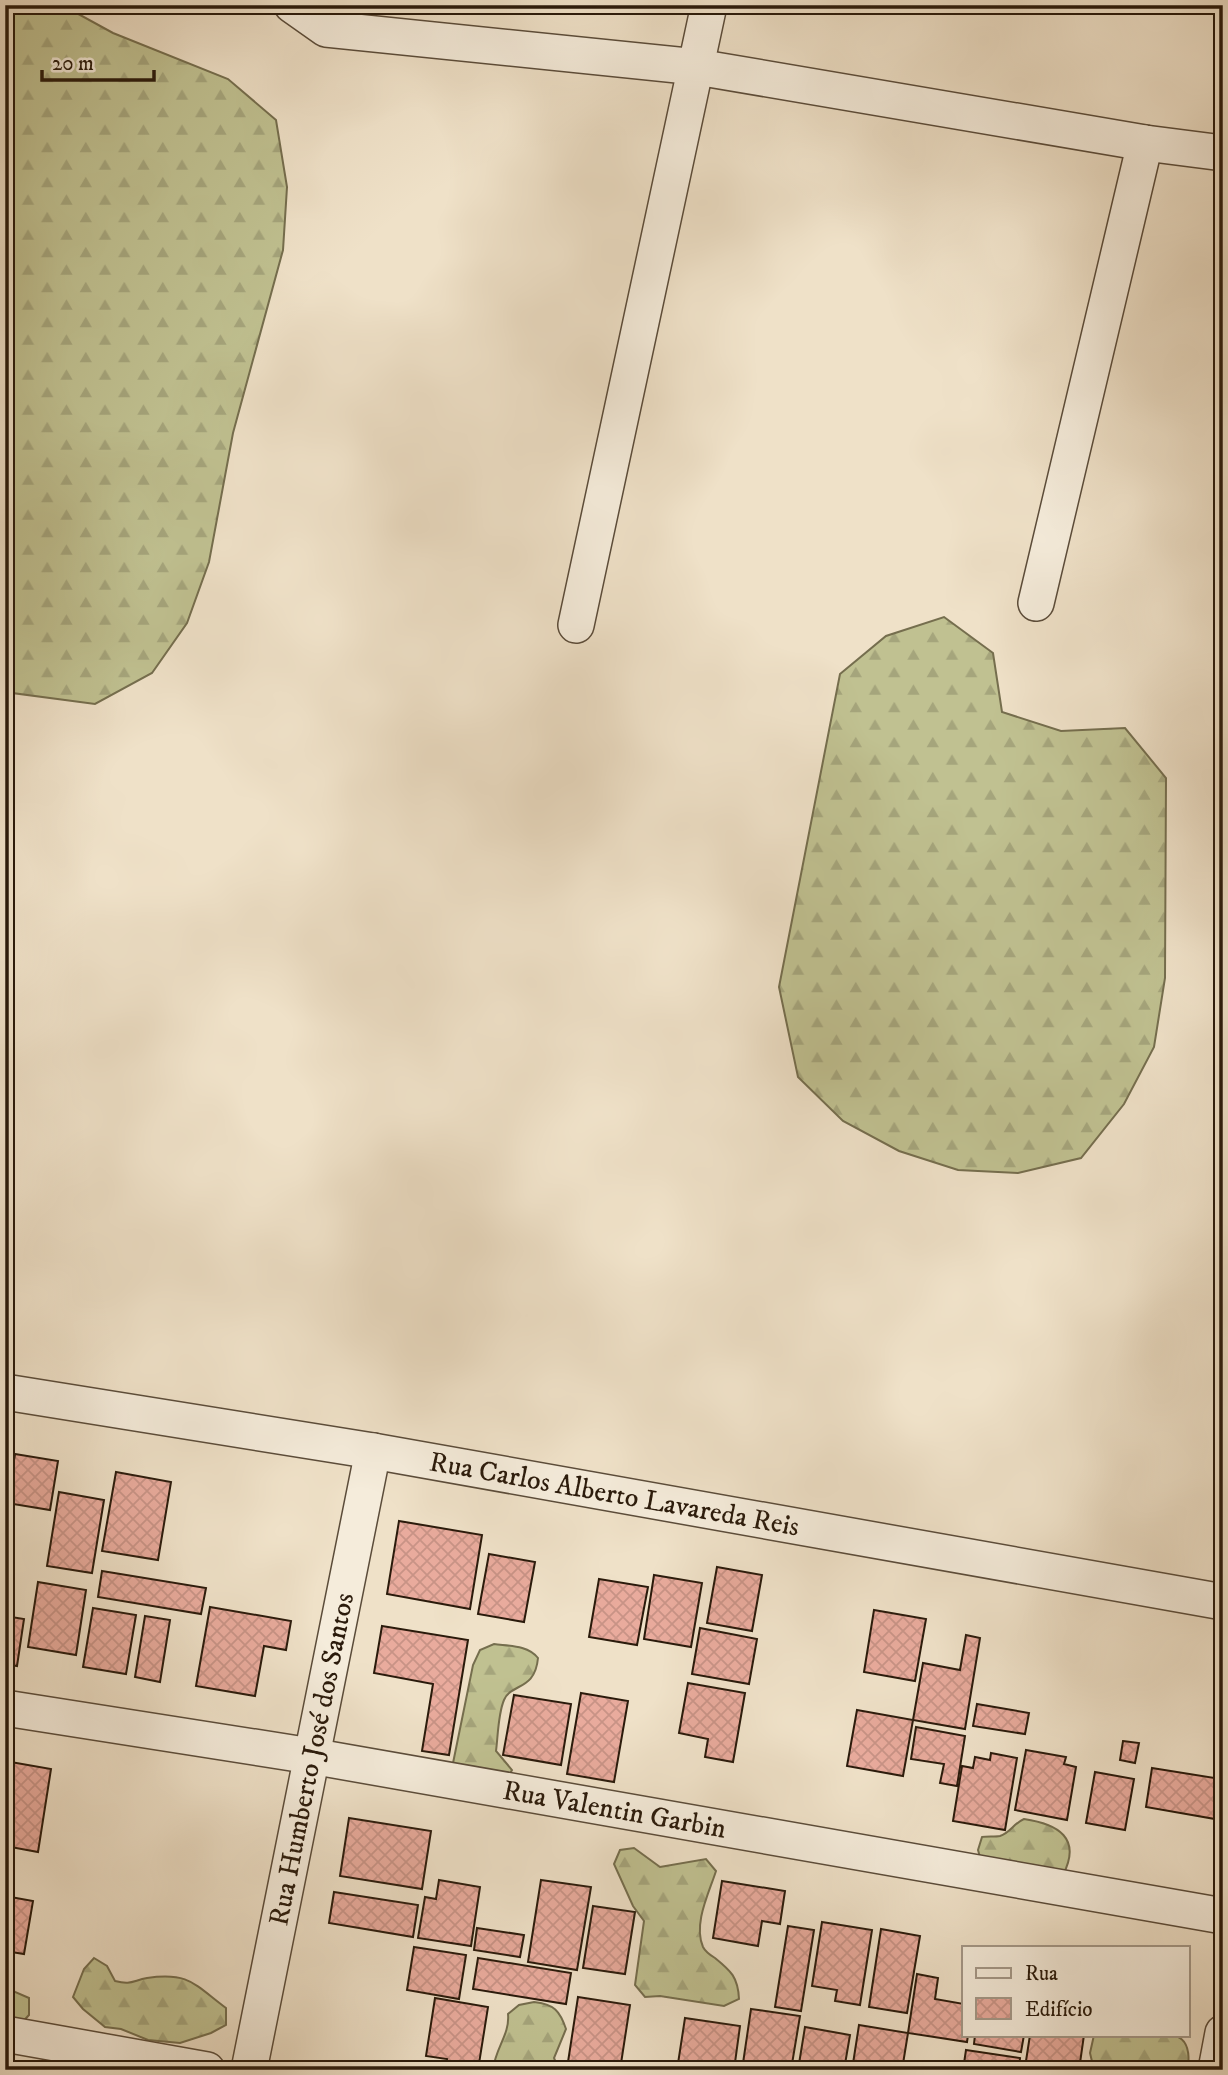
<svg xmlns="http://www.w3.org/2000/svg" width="1228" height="2075" font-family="'IM FELL DW Pica',serif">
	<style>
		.forest { fill: url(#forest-firs); stroke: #756e4e; stroke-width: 2 }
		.building { fill: url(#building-cross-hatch); stroke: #2a1a0b; stroke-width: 2 }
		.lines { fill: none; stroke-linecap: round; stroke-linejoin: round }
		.minor-casing { stroke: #5b4c3a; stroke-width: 38 }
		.minor { stroke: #f5ecdb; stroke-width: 35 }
		.labels { text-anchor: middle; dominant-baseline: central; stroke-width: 6; stroke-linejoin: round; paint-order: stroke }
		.street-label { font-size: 28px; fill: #2a1a0b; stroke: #f5ecdb }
	</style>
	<defs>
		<pattern id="forest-firs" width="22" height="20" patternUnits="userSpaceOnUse" patternTransform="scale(1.75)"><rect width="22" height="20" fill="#c0c191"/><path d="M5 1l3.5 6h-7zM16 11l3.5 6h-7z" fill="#a5a57c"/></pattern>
		<pattern id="building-cross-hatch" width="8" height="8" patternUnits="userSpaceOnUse" patternTransform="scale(1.75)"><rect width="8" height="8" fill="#e9ab9d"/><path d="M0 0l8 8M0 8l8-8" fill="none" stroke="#c89386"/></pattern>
	</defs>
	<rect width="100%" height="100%" fill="#efe1c8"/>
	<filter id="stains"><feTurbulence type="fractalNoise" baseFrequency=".00286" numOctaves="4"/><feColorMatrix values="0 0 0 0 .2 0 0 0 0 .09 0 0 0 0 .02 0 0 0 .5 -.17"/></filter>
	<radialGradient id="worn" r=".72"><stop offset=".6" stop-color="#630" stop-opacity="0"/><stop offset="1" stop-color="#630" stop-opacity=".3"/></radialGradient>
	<g class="forest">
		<path d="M5 5H62L113 33 228 79 276 120 287 187 283 250 233 433 209 562 187 623 152 673 95 704 5 692Z"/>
		<path d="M944 617 993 653 1002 712 1061 731 1125 728 1166 778 1165 978 1154 1047 1124 1104 1081 1158 1018 1173 958 1170 899 1151 843 1121 798 1077 779 987 840 674 886 636Z"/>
		<path d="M494 1644C509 1646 528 1645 538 1658 535 1691 511 1683 504 1700 498 1714 498 1736 496 1751L512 1770 508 1777 452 1768 473 1665 480 1650Z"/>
		<path d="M1024 1819C1058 1824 1082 1838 1063 1875L980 1857 978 1850 982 1837C987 1836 995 1837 1000 1836 1010 1833 1014 1823 1024 1819Z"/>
		<path d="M634 1848 660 1867 706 1859 716 1871C709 1893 693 1924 703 1947 705 1951 710 1955 715 1958 731 1971 738 1977 739 1999L724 2006 660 1996 645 1997 635 1985 644 1921 633 1906 614 1864 620 1850Z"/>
		<path d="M94 1958 107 1966 115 1981C131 1985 132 1981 147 1978 189 1972 194 1984 226 2008V2025L211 2033 180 2043 148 2040 121 2029 105 2027 83 2009 73 1997 84 1969Z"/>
		<path d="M5 1982 15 1992 29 1998V2015L18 2027 5 2029Z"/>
		<path d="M534 2002C554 2004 560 2011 566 2029L554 2058 559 2070H493C495 2048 510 2035 508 2014L519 2005Z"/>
		<path d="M1094 2035C1105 2035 1117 2034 1127 2035 1131 2035 1135 2037 1138 2037 1167 2035 1193 2026 1188 2069L1094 2070 1090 2053Z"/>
	</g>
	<g class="building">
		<path d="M15 1454 58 1461 50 1510 7 1503Z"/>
		<path d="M116 1472 171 1482 158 1560 102 1551Z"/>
		<path d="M59 1492 104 1500 92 1573 47 1566Z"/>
		<path d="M399 1521 482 1535 470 1609 387 1594Z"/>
		<path d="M489 1554 535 1562 524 1622 478 1614Z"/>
		<path d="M717 1567 762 1575 752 1631 707 1623Z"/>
		<path d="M102 1571 206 1588 201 1614 98 1597Z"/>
		<path d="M654 1575 702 1583 691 1647 644 1639Z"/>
		<path d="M599 1579 648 1587 637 1645 589 1637Z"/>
		<path d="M38 1582 86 1590 76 1655 28 1647Z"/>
		<path d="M210 1607 291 1621 286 1650 264 1646 255 1696 196 1686Z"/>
		<path d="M93 1608 136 1615 126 1674 83 1667Z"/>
		<path d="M874 1610 926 1619 915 1681 864 1672Z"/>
		<path d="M5 1616 24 1619 17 1666 5 1664Z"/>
		<path d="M145 1616 170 1620 160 1682 135 1677Z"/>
		<path d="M382 1626 468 1640 449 1755 422 1751 433 1684 374 1673Z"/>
		<path d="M700 1628 757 1639 749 1684 692 1674Z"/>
		<path d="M966 1635 980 1638 965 1729 913 1720 923 1663 960 1670Z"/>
		<path d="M688 1683 745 1693 733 1762 705 1757 708 1739 679 1733Z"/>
		<path d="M581 1693 628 1701 614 1782 567 1774Z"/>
		<path d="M514 1695 571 1704 561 1765 503 1755Z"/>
		<path d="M977 1704 1029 1713 1025 1734 973 1726Z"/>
		<path d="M857 1710 913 1720 903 1776 847 1766Z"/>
		<path d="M916 1727 965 1736 957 1786 940 1783 944 1764 911 1759Z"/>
		<path d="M1123 1741 1139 1743 1135 1763 1120 1760Z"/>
		<path d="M1026 1750 1066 1757 1064 1764 1076 1767 1067 1820 1015 1810Z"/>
		<path d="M991 1753 1017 1758 1005 1830 953 1821 962 1766 973 1768 975 1757 990 1760Z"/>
		<path d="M5 1761 51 1769 38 1852 5 1846Z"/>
		<path d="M1152 1768 1221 1779 1215 1819 1146 1807Z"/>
		<path d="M1095 1772 1134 1779 1125 1830 1086 1823Z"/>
		<path d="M349 1818 431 1831 422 1889 340 1876Z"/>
		<path d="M439 1880 480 1887 471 1946 418 1938 425 1897 436 1899Z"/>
		<path d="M541 1880 591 1887 577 1970 528 1962Z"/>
		<path d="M722 1881 785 1891 780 1924 762 1921 758 1946 713 1938Z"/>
		<path d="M334 1892 418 1905 413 1937 329 1923Z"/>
		<path d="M5 1896 33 1901 24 1954 5 1951Z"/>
		<path d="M593 1906 635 1912 625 1974 583 1968Z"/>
		<path d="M822 1922 872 1930 860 2005 835 2001 837 1990 812 1986Z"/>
		<path d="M788 1926 814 1930 801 2011 775 2007Z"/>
		<path d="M477 1928 524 1935 520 1957 474 1950Z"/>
		<path d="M881 1929 920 1936 907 2013 869 2007Z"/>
		<path d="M414 1947 466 1955 459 1999 407 1990Z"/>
		<path d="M478 1958 571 1973 566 2004 473 1989Z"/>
		<path d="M917 1974 938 1978 935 1999 964 2004V2035H968L967 2042 908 2033Z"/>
		<path d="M578 1997 630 2005 620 2070 568 2062Z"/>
		<path d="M435 1998 488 2007 478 2070 446 2066 447 2059 426 2056Z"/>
		<path d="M751 2009 800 2016 791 2070H742Z"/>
		<path d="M685 2018 740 2026 734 2070H677Z"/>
		<path d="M859 2025 908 2033 902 2070H852Z"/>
		<path d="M805 2027 850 2035 844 2070H798Z"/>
		<path d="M975 2035H1024L1021 2052 974 2044Z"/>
		<path d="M1030 2035H1084L1079 2070 1026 2061Z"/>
		<path d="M966 2050 1020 2058 1019 2070H963Z"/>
	</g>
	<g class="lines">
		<defs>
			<g id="minor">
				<path d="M292 5 326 29 697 67 1145 143 1223 153"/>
				<path d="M1036 603 1145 143"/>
				<path d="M576 625 709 5"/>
				<path id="s1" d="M5 1392 373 1451 1223 1602"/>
				<path id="s2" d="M5 1708 311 1756 1223 1916"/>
				<path d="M5 2034 207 2070"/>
				<path id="s3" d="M249 2070 373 1451"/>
				<path d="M1216 2070 1223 2033"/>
			</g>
		</defs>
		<use href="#minor" class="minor-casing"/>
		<use href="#minor" class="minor"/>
	</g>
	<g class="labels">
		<g class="street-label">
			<text stroke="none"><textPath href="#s1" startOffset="618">Rua Carlos Alberto Lavareda Reis</textPath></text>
			<text stroke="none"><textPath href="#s3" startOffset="317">Rua Humberto José dos Santos</textPath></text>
			<text stroke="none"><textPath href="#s2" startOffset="618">Rua Valentin Garbin</textPath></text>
		</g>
	</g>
	<rect width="1228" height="2075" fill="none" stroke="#efe1c8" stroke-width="28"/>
	<rect x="7" y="7" width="1214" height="2061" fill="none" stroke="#2a1a0b" stroke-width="3.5"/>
	<rect x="14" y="14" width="1200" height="2047" fill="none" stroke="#2a1a0b" stroke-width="2"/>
	<rect x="962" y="1946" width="228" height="91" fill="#f5ecdb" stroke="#a49888" stroke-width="2"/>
	<rect x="976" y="1968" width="35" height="10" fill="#f5ecdb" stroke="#a49888" stroke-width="2"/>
	<text x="1025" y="1980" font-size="21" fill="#2a1a0b">Rua</text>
	<rect x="976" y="1998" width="35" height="21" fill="url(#building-cross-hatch)" stroke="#a49888" stroke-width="2"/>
	<text x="1025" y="2016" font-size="21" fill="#2a1a0b">Edifício</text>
	<path d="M42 70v10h112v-10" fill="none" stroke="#2a1a0b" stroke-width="3.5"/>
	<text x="52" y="70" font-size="21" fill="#2a1a0b" stroke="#f5ecdb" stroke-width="5" paint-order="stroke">20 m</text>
	<rect width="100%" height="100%" filter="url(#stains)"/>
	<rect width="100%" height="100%" fill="url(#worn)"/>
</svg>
